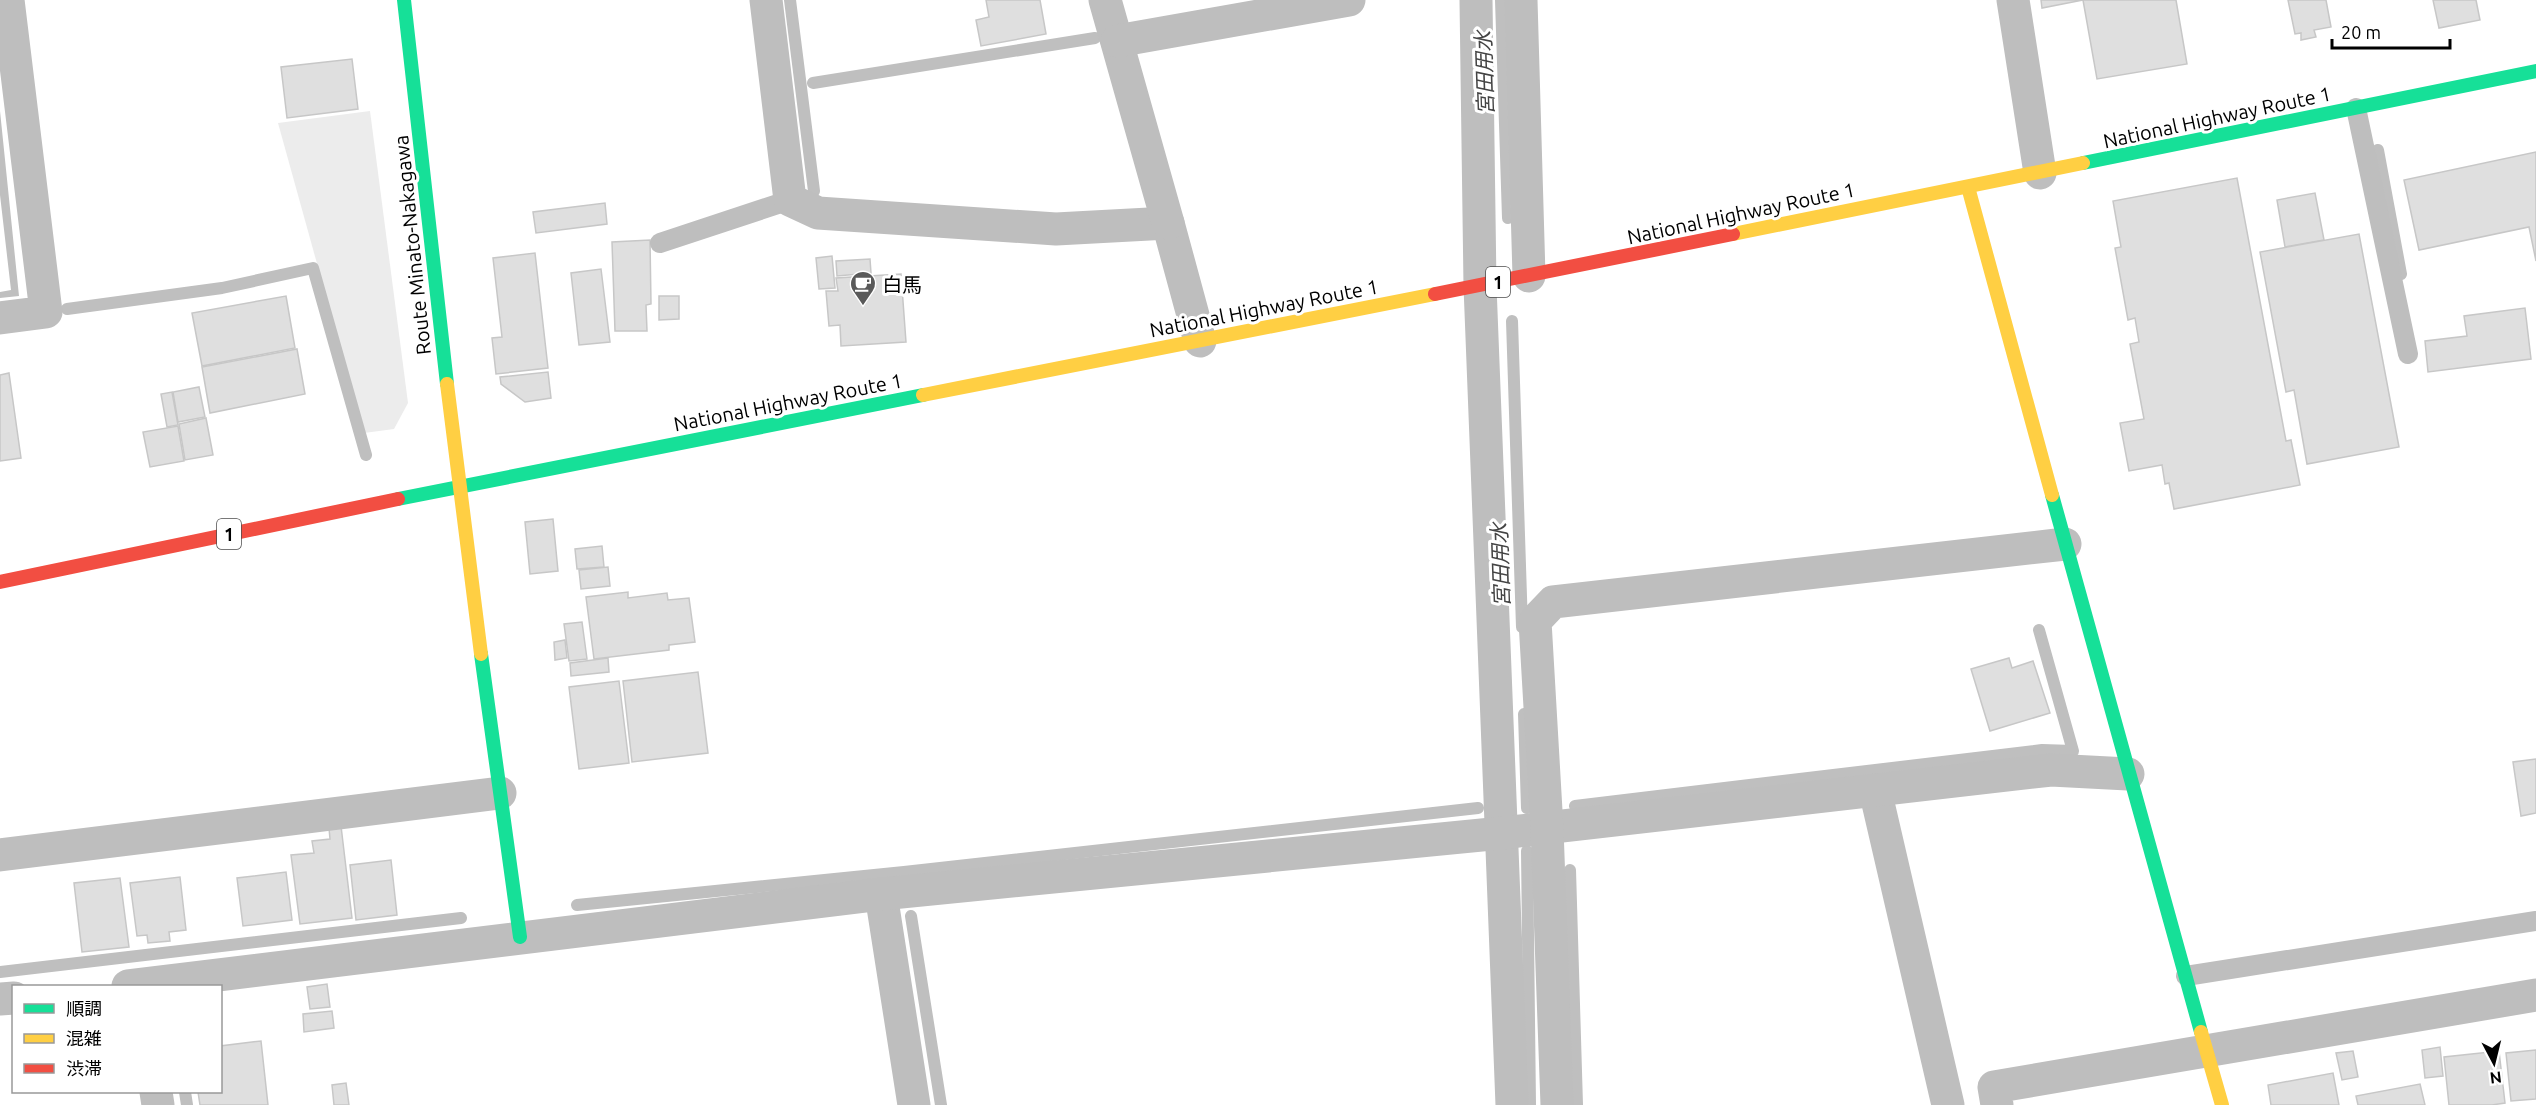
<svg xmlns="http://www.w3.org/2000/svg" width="2536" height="1105" font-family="Ubuntu,'Noto Sans JP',sans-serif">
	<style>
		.green { fill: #ececec }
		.water { fill: #bfbfbf }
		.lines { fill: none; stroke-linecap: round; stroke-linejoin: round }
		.stream { stroke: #bfbfbf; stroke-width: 12 }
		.building { fill: #dfdfdf; stroke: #c7c7c7; stroke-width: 1.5 }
		.lane { stroke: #bebebe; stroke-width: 20 }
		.street { stroke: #bebebe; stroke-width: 33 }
		.fast { stroke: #16e098; stroke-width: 14 }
		.slow { stroke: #ffcf43; stroke-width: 14 }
		.jam { stroke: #f24e42; stroke-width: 14 }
		.labels { text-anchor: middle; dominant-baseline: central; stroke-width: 6; stroke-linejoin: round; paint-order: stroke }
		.shield { fill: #fff; stroke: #4c4c4c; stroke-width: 1.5 }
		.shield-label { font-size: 18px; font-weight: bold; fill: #000 }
		.street-label { font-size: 20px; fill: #000; stroke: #fff }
		.poi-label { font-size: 20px; fill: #000; stroke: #fff; text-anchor: start }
		.water-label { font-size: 21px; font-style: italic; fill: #444; stroke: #fff }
	</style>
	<rect width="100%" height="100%" fill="#fff"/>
	<path class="green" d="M370 111 408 403 394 429 364 433 278 123Z"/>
	<path class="water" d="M0 111 19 296 0 298V292L11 290 0 195Z"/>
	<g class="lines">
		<g class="stream">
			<path d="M790 0 814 191"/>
			<path d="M1501 0 1508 218"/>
			<path d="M813 83 1095 38"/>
			<path d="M2378 150 2401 274"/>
			<path d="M67 309 222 288 313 268 366 455"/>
			<path d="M1512 321 1522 627"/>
			<path d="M1524 714 1527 808"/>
			<path d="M1575 806 2042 750 2073 751 2039 630"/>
			<path d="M1527 851 1530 1105"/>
			<path d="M1570 870 1577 1105"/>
			<path d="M577 905 904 872 1478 808"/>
			<path d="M911 916 941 1105"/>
			<path d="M0 972 461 918"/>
			<path d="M185 1092 187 1105"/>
		</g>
	</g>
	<g class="building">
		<path d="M986 0H1040L1046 34 981 46 976 20 989 17Z"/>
		<path d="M2041 0H2176L2187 64 2097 79 2083 0 2042 8Z"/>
		<path d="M2288 0H2326L2331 27 2314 30 2316 37 2301 40V33L2295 34Z"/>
		<path d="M2433 0H2476L2480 20 2439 28Z"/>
		<path d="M352 59 358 109 287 118 281 67Z"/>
		<path d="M2536 152V261L2529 227 2419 250 2404 180Z"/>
		<path d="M2237 178 2286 441 2291 440 2300 485 2174 509 2169 483 2165 484 2162 465 2129 471 2120 423 2144 419 2130 344 2139 342 2135 318 2128 320 2115 248 2121 247 2113 201Z"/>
		<path d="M2315 193 2324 240 2285 247 2277 200Z"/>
		<path d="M605 203 607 224 536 233 533 212Z"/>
		<path d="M2359 234 2399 447 2307 464 2294 390 2286 392 2260 252Z"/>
		<path d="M650 240 651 304 646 305 647 331H615L612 242Z"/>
		<path d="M535 253 548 368 496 374 492 338 502 337 493 258Z"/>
		<path d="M832 256 835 288 819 289 816 258Z"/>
		<path d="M870 259 871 273 837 276 836 261Z"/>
		<path d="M601 269 610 342 579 345 571 273Z"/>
		<path d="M901 274 906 342 841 346 840 325 829 326 826 291H838L836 278Z"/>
		<path d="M286 296 295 348 202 366 192 313Z"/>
		<path d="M659 296H679V319L659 320Z"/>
		<path d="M2525 308 2531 359 2428 372 2425 341 2467 336 2464 316Z"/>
		<path d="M297 349 305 394 210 413 202 367Z"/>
		<path d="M548 372 551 398 525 402 501 384 500 377Z"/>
		<path d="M9 373 21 458 0 461V375Z"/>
		<path d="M199 387 205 417 178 422 173 392Z"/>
		<path d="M172 392 178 425 167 427 161 394Z"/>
		<path d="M206 418 213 455 185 460 179 424Z"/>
		<path d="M178 426 184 461 150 467 143 432Z"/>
		<path d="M553 519 558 571 530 574 525 522Z"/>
		<path d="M602 546 604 567 577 569 575 549Z"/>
		<path d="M608 567 610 586 581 589 579 570Z"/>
		<path d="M628 592V598L667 593 668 600 689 598 695 642 669 645V650L594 659 586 597Z"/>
		<path d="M582 622 587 659 569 661 564 624Z"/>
		<path d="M565 640 567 658 555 660 554 642Z"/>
		<path d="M608 658 609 672 571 676 570 663Z"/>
		<path d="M2009 658 2012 668 2033 661 2050 713 1990 731 1971 669Z"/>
		<path d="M698 672 708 753 632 762 623 681Z"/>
		<path d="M619 681 629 763 579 769 569 687Z"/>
		<path d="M2536 759V813L2521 816 2513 762Z"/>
		<path d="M341 826 352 918 300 924 291 855 314 853 312 841 330 839 329 828Z"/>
		<path d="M391 860 397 915 356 920 350 865Z"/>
		<path d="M286 872 292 920 243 926 237 878Z"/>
		<path d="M180 877 186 930 169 932 170 941 148 943 147 935 137 936 130 883Z"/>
		<path d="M120 878 129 947 82 952 74 883Z"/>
		<path d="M327 984 330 1007 310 1009 307 987Z"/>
		<path d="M332 1011 334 1028 304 1032 303 1014Z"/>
		<path d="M261 1041 268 1105H200L198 1092H220V1046Z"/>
		<path d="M2440 1047 2443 1076 2425 1078 2422 1050Z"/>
		<path d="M2536 1050V1099L2511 1101 2506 1053Z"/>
		<path d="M2353 1051 2358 1077 2342 1080 2336 1053Z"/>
		<path d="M2499 1051 2505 1103 2492 1105H2449L2444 1057Z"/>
		<path d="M2333 1073 2339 1105H2271L2268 1085Z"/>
		<path d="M346 1083 349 1105H334L332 1085Z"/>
		<path d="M2420 1084 2425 1105H2358L2356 1096Z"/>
	</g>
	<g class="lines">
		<g class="lane">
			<path d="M2356 108 2408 354"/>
			<path d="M660 243 790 200"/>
			<path d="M2186 976 2536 921"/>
		</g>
		<g class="street">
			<path d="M766 0 790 200 818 213 1056 229 1168 223 1200 341"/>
			<path d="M1105 0 1168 223"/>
			<path d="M1476 0 1480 286 1512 1105"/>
			<path d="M1521 0 1529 276"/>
			<path d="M2013 0 2040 173"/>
			<path d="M1117 41 1349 0"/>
			<path d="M0 318 46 312 8 0"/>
			<path d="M1875 790 1948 1105"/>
			<path d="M0 855 500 793"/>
			<path d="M881 894 914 1105"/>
			<path d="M128 986 881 894 1502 833 2051 770 2128 774"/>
			<path d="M0 999 14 998"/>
			<path d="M156 1092 158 1105"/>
			<path d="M1557 1105 1547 828 1535 621 1553 602 2065 544"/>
			<path d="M1997 1105 1994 1087 2536 995"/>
		</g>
		<g class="fast">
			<path d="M404 0 447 384"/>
			<path d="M2083 163 2536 71"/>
			<path d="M2052 495 2201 1032"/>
			<path d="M398 499 923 395"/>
			<path d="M481 654 520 937"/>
		</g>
		<g class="slow">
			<path d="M1968 187 2052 495"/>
			<path d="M1733 234 2083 163"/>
			<path d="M447 384 481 654"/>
			<path d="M923 395 1435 294"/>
			<path d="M2201 1032 2222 1105"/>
		</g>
		<g class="jam">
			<path d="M1435 294 1733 234"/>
			<path d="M0 582 398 499"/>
		</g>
	</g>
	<defs>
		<symbol id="cafe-pin" viewBox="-11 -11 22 30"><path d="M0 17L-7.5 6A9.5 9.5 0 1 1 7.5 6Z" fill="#595959" stroke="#fff"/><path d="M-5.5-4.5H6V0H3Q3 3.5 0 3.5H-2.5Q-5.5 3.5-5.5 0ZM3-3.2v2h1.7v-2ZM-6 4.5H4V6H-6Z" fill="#fff"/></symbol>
	</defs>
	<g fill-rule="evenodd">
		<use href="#cafe-pin" x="848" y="269" width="30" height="40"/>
	</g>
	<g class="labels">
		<g class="shield">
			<rect x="1486" y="267" width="24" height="30" rx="4.5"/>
			<rect x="217" y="519" width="24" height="30" rx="4.5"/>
		</g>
		<g class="shield-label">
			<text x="1498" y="282">1</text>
			<text x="229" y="534">1</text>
		</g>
		<g class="street-label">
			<text transform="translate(2217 117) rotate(-12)">National Highway Route 1</text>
			<text transform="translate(1741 213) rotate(-12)">National Highway Route 1</text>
			<text transform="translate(412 245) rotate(-96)">Route Minato-Nakagawa</text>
			<text transform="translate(1264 308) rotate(-11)">National Highway Route 1</text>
			<text transform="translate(788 402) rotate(-11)">National Highway Route 1</text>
		</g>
		<g class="poi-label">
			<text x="882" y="284">白馬</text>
		</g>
		<g class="water-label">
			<text transform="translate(1484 73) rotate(-92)">宮田用水</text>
			<text transform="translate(1500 565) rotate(-92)">宮田用水</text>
		</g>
	</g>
	<rect x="12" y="985" width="210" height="108" fill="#ffffff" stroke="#999999" stroke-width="1.5"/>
	<rect x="24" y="1004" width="30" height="9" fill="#16e098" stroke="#999999" stroke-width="1.5"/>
	<text x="66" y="1015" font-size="18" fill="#000000">順調</text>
	<rect x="24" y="1034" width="30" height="9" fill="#ffcf43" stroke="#999999" stroke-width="1.5"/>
	<text x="66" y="1045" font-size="18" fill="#000000">混雑</text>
	<rect x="24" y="1064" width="30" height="9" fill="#f24e42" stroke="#999999" stroke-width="1.5"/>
	<text x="66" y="1075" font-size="18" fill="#000000">渋滞</text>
	<g transform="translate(2494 1063) rotate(173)" stroke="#ffffff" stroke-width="4.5" paint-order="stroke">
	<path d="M0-4.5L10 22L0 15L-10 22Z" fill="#000000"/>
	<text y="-9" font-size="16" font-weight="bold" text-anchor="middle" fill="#000000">N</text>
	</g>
	<path d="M2332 39v9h118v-9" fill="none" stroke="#000000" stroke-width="3"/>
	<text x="2341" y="39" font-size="18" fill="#000000" stroke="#ffffff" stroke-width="4.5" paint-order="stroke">20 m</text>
</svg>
